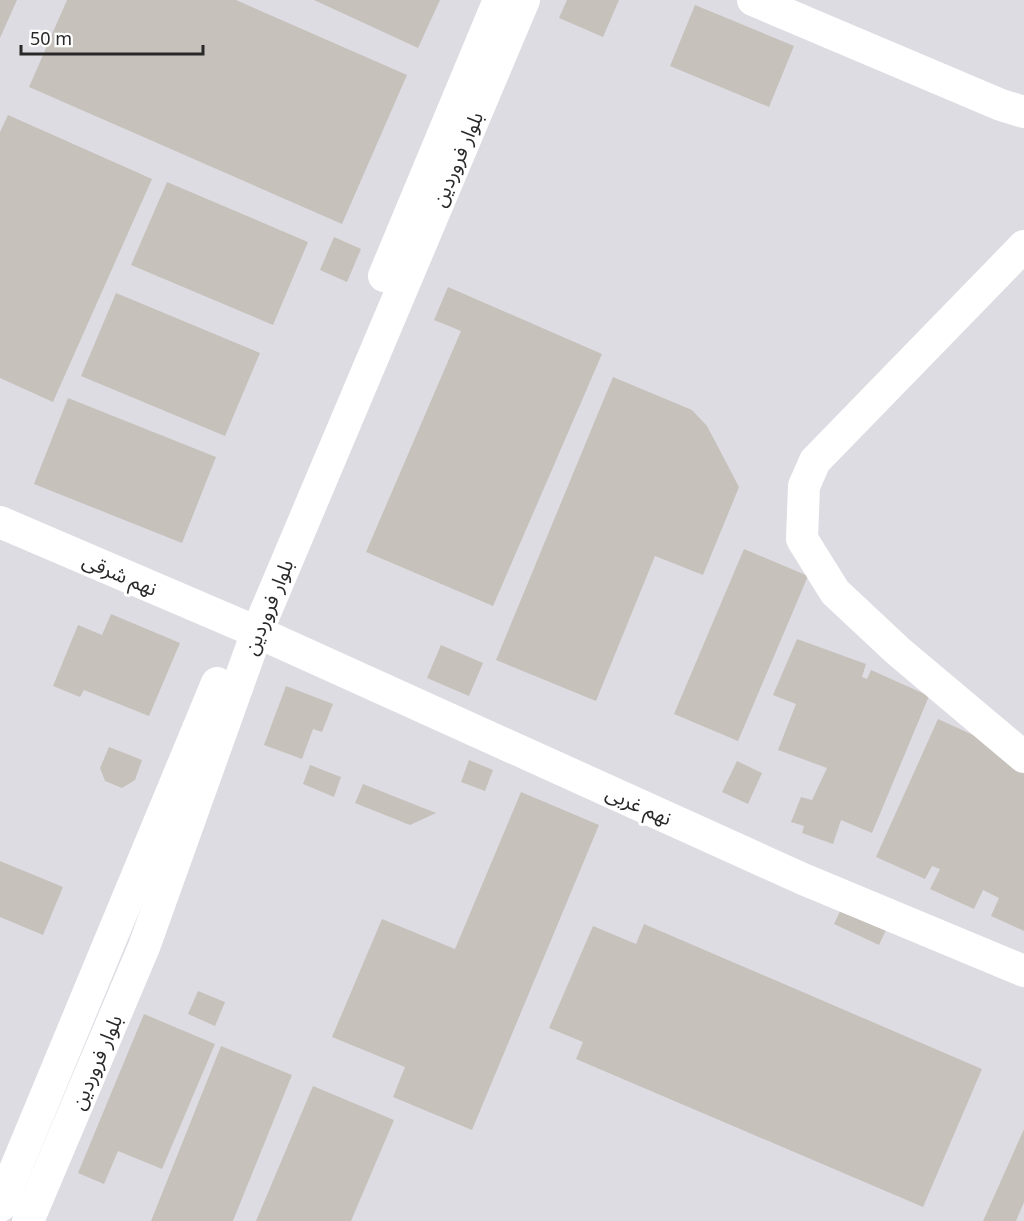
<svg xmlns="http://www.w3.org/2000/svg" width="1024" height="1221" font-family="'Noto Sans','Noto Sans Arabic',sans-serif">
	<style>
		.industrial { fill: #dedce3 }
		.building { fill: #c6c1bb }
		.lines { fill: none; stroke-linecap: round; stroke-linejoin: round }
		.minor { stroke: #fff; stroke-width: 32 }
		.labels { text-anchor: middle; dominant-baseline: central; stroke-width: 6; stroke-linejoin: round; paint-order: stroke }
		.street-label { font-size: 20px; fill: #292929; stroke: #fff }
	</style>
	<rect width="100%" height="100%" fill="#ebe4db"/>
	<rect class="industrial" x="0" y="0" width="1024" height="1221"/>
	<g class="building">
		<path d="M0 0H17L0 38Z"/>
		<path d="M67 0H236L407 75 342 224 29 87Z"/>
		<path d="M314 0H440L418 48Z"/>
		<path d="M567 0H619L603 37 559 18Z"/>
		<path d="M695 5 794 46 769 107 670 66Z"/>
		<path d="M8 115 152 179 53 402 0 378V132Z"/>
		<path d="M167 182 308 242 273 325 131 265Z"/>
		<path d="M334 237 361 249 347 282 320 270Z"/>
		<path d="M448 287 602 354 493 606 366 552 461 331 434 320Z"/>
		<path d="M116 293 260 353 225 436 81 376Z"/>
		<path d="M613 377 692 410 707 426 739 487 703 575 655 556 596 701 496 660Z"/>
		<path d="M68 398 216 457 182 543 34 484Z"/>
		<path d="M744 549 808 576 738 741 674 714Z"/>
		<path d="M111 614 180 643 149 716 84 690 80 697 53 686 78 625 102 635Z"/>
		<path d="M797 639 866 664 862 677 867 679 871 670 929 696 872 833 841 820 833 844 802 833 804 826 791 822 801 797 812 800 827 768 778 750 796 704 773 695Z"/>
		<path d="M441 645 483 663 469 696 427 678Z"/>
		<path d="M286 686 333 704 322 732 313 729 302 759 264 745Z"/>
		<path d="M938 719 995 745 1024 769V931L991 916 999 898 983 890 974 909 930 889 940 869 932 866 925 879 876 857Z"/>
		<path d="M109 747 142 760 135 780 122 788 105 781 100 768Z"/>
		<path d="M469 760 493 770 485 791 461 782Z"/>
		<path d="M737 761 762 773 748 804 722 792Z"/>
		<path d="M310 765 341 777 334 797 303 784Z"/>
		<path d="M363 784 436 813 410 825 355 803Z"/>
		<path d="M521 792 599 825 472 1130 393 1097 405 1067 332 1037 382 919 455 949Z"/>
		<path d="M0 861 63 887 43 935 0 917Z"/>
		<path d="M841 909 886 930 879 945 834 924Z"/>
		<path d="M644 924 982 1069 923 1207 576 1059 583 1042 549 1028 593 926 636 944Z"/>
		<path d="M198 991 225 1002 215 1026 188 1014Z"/>
		<path d="M144 1014 215 1044 162 1169 118 1151 104 1184 78 1173Z"/>
		<path d="M221 1046 292 1075 233 1221H151Z"/>
		<path d="M313 1086 394 1120 351 1221H256Z"/>
		<path d="M1024 1129V1202L1016 1221H983Z"/>
	</g>
	<g class="lines">
		<g class="minor">
			<path d="M753 0 1001 105 1024 112"/>
			<path d="M1024 246 815 461 804 486 802 539 835 592 898 651 1024 757"/>
			<path d="M384 276 499 0"/>
			<path d="M0 522 257 632 803 879 1024 971"/>
			<path d="M0 1206 217 683"/>
			<path d="M28 1221 144 947 257 632 524 0"/>
		</g>
	</g>
	<g class="labels">
		<g class="street-label">
			<text transform="translate(457 159) rotate(-67)">بلوار فروردین</text>
			<text transform="translate(120 574) rotate(23)">نهم شرقی</text>
			<text transform="translate(268 607) rotate(-68)">بلوار فروردین</text>
			<text transform="translate(639 805) rotate(24)">نهم غربی</text>
			<text transform="translate(96 1062) rotate(-67)">بلوار فروردین</text>
		</g>
	</g>
	<path d="M21 45v9h182v-9" fill="none" stroke="#292929" stroke-width="3"/>
	<text x="30" y="45" font-size="18" fill="#292929" stroke="#ffffff" stroke-width="4.5" paint-order="stroke">50 m</text>
</svg>
